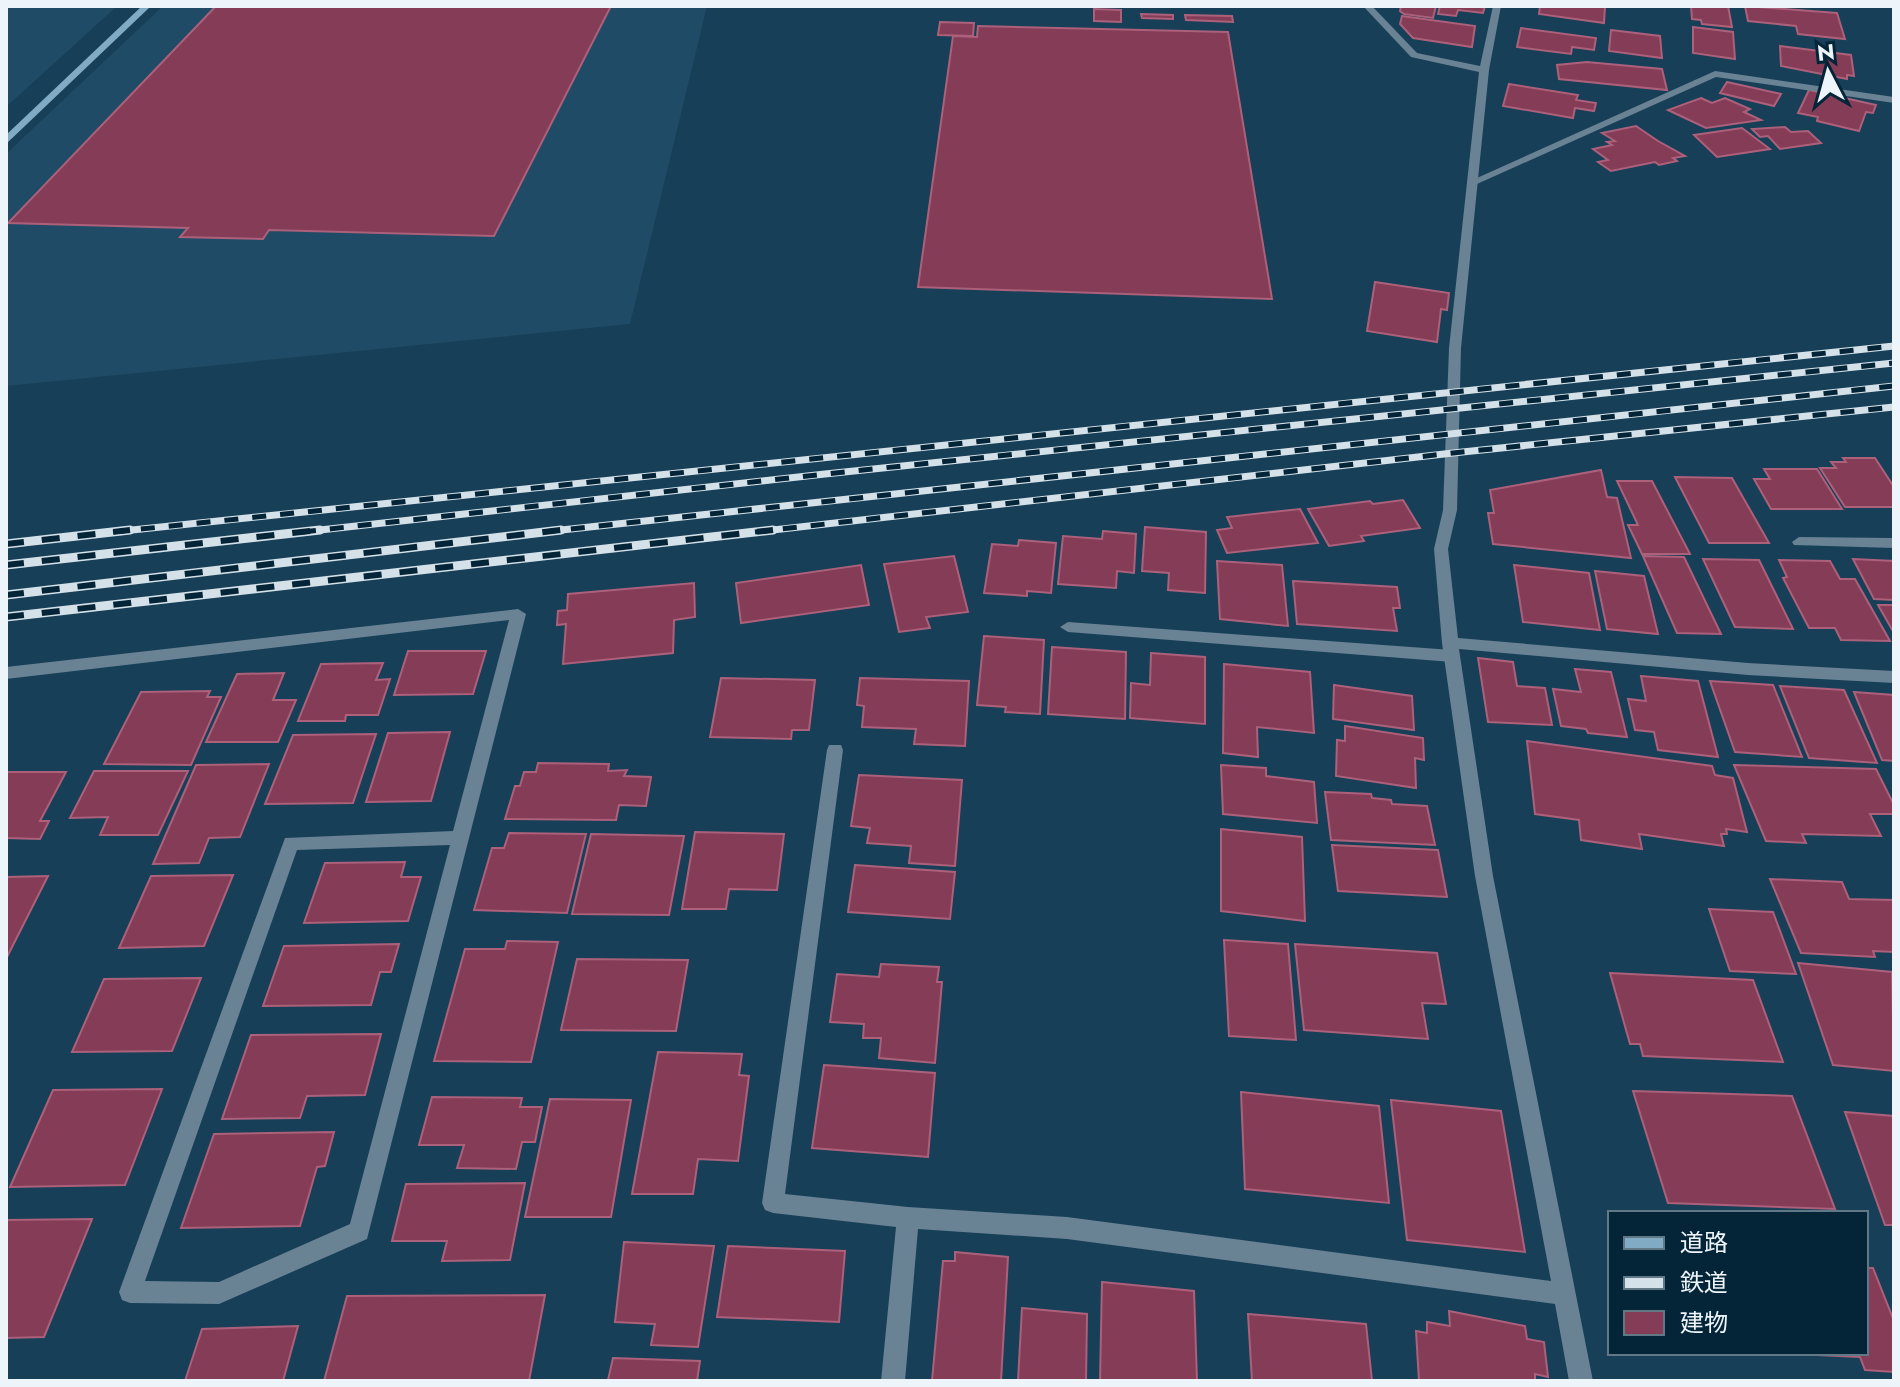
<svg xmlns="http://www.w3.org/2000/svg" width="1900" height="1387" font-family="Jost,'Noto Sans JP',sans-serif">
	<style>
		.built { fill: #1f4b67 }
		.building { fill: #843c57; stroke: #ac607a; stroke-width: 2 }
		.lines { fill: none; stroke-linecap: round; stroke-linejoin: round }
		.lane { fill: #698294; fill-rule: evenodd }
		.street { fill: #698294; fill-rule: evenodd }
		.secondary { fill: #81aac5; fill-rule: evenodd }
		.rail-far1-casing { stroke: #d5e1e8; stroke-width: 7 }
		.rail-casing { stroke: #d5e1e8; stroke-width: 9 }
		.rail-far1 { stroke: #042538; stroke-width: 5; stroke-dasharray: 14; stroke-linecap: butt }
		.rail { stroke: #042538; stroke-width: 6; stroke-dasharray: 18; stroke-linecap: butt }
	</style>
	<rect width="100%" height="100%" fill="#173f58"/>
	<g class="built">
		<path d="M6 6H117L6 107Z"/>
		<path d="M163 6H707L630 324 6 386V154Z"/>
	</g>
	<g class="building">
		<path d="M216 6H611L494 236 269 230 263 239 180 237 188 228 8 223Z"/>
		<path d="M1401 6H1436L1433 18 1404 14 1400 11Z"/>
		<path d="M1440 6H1485L1483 13 1458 10 1456 16 1438 14Z"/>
		<path d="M1540 6H1605L1604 23 1539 14Z"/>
		<path d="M1691 6H1728L1732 27 1702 24 1701 20 1692 19Z"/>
		<path d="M1745 6 1837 13 1845 39 1798 34 1796 26 1748 21Z"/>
		<path d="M1094 9 1121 10V22L1094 21Z"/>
		<path d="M1141 14 1173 15V19L1142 18Z"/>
		<path d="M1185 15 1232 16 1233 22 1186 20Z"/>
		<path d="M1402 16 1475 26 1472 47 1413 38 1400 24Z"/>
		<path d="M940 22 974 23 973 36 938 35Z"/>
		<path d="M978 26 1228 32 1272 299 918 287 953 36 977 37Z"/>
		<path d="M1693 27 1733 32 1735 59 1693 53Z"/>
		<path d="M1521 28 1596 38 1594 50 1572 47 1571 54 1517 47Z"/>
		<path d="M1611 30 1660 36 1662 58 1609 51Z"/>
		<path d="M1780 46 1851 55 1854 76 1847 75V79L1781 66Z"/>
		<path d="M1587 62 1662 69 1667 90 1559 79 1557 65Z"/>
		<path d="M1727 82 1781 94 1774 106 1720 93Z"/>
		<path d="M1509 84 1578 95 1576 100 1596 103 1594 111 1575 108 1573 118 1503 106Z"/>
		<path d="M1809 90 1876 105 1873 113 1866 112 1859 131 1817 121 1818 117 1798 113Z"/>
		<path d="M1701 98 1712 103 1725 98 1750 109 1744 112 1761 120 1706 128 1668 110Z"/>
		<path d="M1636 126 1658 141 1685 156 1673 158 1677 161 1659 165 1655 162 1611 171 1598 162 1608 160 1593 149 1612 145 1607 142 1615 141 1602 133Z"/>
		<path d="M1785 127 1791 132 1808 131 1821 143 1780 149 1768 136 1760 137 1752 129Z"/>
		<path d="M1742 128 1770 149 1717 157 1694 135Z"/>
		<path d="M1375 282 1449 293 1447 310 1441 309 1437 342 1367 331Z"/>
		<path d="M1843 458H1875L1894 487V507H1845L1820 468H1836L1831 462H1846Z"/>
		<path d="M1764 469H1817L1842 509H1771L1754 479H1770Z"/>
		<path d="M1601 470 1607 497 1617 498 1631 558 1493 544 1488 513H1494L1490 490Z"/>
		<path d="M1675 477 1732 478 1769 543H1709Z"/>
		<path d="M1617 481H1652L1690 554H1642L1628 525H1638Z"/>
		<path d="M1403 500 1420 528 1361 536 1364 541 1329 546 1308 509 1370 501 1373 504Z"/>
		<path d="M1300 509 1318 543 1227 553 1217 530 1232 528 1227 517Z"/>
		<path d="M1145 527 1206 532 1205 593 1168 590 1169 573 1142 571Z"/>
		<path d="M1103 531 1136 534 1134 573 1117 571 1116 588 1058 584 1063 536 1102 539Z"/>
		<path d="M1019 540 1056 543 1051 593 1027 591V596L984 593 992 544 1018 546Z"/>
		<path d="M954 556 968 612 926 617 930 628 899 632 884 564Z"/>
		<path d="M1643 556 1684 557 1721 634 1677 633Z"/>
		<path d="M1703 559 1759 560 1793 629 1735 627Z"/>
		<path d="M1853 559 1894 561V600L1874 599Z"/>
		<path d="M1779 560 1830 561 1840 579H1855L1890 641 1841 640 1835 628H1809L1783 578 1787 577Z"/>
		<path d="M1217 561 1282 565 1288 626 1220 619Z"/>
		<path d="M861 565 869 605 741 623 736 583Z"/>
		<path d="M1514 565 1589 573 1600 630 1523 622Z"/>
		<path d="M1595 571 1644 576 1658 634 1607 629Z"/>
		<path d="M1293 581 1397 587 1400 608H1393L1397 631 1297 624Z"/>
		<path d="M694 583 695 617 674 620 673 653 563 664 566 624 557 625 558 611 567 610 568 594Z"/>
		<path d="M1878 605H1894V633Z"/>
		<path d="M984 636 1044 640 1040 714 1005 712 1006 707 977 705Z"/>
		<path d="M1052 647 1126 652 1125 719 1048 714Z"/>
		<path d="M408 651H486L473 694 394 695Z"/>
		<path d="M1151 653 1205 657V724L1130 718 1131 683 1150 685Z"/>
		<path d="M1478 658 1513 662 1517 686 1545 688 1552 725 1488 722Z"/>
		<path d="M383 663 376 680 390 679 378 715H346L345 721H298L321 664Z"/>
		<path d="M1224 664 1310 672 1314 733 1257 727 1258 757 1223 753Z"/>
		<path d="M1575 669 1611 672 1627 737 1588 733 1586 729 1561 726 1553 689 1581 692Z"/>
		<path d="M284 673 273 700H296L278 742H206L237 674Z"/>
		<path d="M1641 676 1698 681 1718 757 1658 750 1654 732 1635 730 1628 699 1646 701Z"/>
		<path d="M721 678 815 680 809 730H792L791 739 710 737Z"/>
		<path d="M860 678 969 681 965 746 914 744 916 729 862 727 864 706 857 705Z"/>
		<path d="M1710 681 1773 685 1802 757 1735 752Z"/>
		<path d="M1334 685 1412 696 1414 730 1333 719Z"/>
		<path d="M1780 686 1844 690 1877 763 1809 758Z"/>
		<path d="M210 691 207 697H221L191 765 104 764 141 692Z"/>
		<path d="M1854 692 1894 695V761L1882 760Z"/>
		<path d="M1345 726 1423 738 1424 760 1415 758 1416 788 1336 776 1337 740 1345 741Z"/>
		<path d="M450 732 431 801 366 802 388 733Z"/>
		<path d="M376 734 353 803 265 804 293 735Z"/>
		<path d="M1527 741 1712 766 1715 775 1733 778 1747 832 1726 829 1727 834H1721L1724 846 1639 834 1642 849 1581 840 1579 820 1535 814Z"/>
		<path d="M538 763 609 764 608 771 627 770 624 776 651 777 646 806 619 805 616 820 505 819 515 786H520L524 772H536Z"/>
		<path d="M269 764 240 837 209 838 199 863 153 864 196 765Z"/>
		<path d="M1221 765 1266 768V776L1314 782 1317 823 1223 814Z"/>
		<path d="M1734 765 1876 769 1894 805V814H1870L1881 836 1802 834 1806 843 1766 841Z"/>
		<path d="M94 771H188L158 835H100L108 817 70 818Z"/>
		<path d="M6 772H66L40 821H49L40 839 6 838Z"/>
		<path d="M859 775 962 780 955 866 909 863 911 846 867 843 870 828 851 826Z"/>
		<path d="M1325 792 1371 794 1372 798 1391 800 1392 804 1427 806 1435 845 1331 840Z"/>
		<path d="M1221 829 1302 837 1305 921 1221 911Z"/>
		<path d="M695 832 784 834 777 890 729 889 726 909H682Z"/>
		<path d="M509 833 586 834 567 913 474 910 492 848H504Z"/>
		<path d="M591 834 684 836 669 915 572 914Z"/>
		<path d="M1332 845 1438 850 1447 897 1338 891Z"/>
		<path d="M405 862 401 877H421L408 921 304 923 325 863Z"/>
		<path d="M855 865 955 872 950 919 848 912Z"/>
		<path d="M233 875 204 946 119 948 151 876Z"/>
		<path d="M48 876 6 959V877Z"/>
		<path d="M1770 879 1842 882 1849 899 1894 900V952L1873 951 1875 957 1801 953Z"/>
		<path d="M1709 909 1773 912 1796 974 1730 971Z"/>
		<path d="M1224 940 1288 944 1296 1040 1229 1036Z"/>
		<path d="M507 941 558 942 531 1062 434 1061 465 949H505Z"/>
		<path d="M399 944 391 972H380L371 1005 263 1006 284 946Z"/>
		<path d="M1295 944 1437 953 1446 1004 1422 1003 1428 1039 1304 1030Z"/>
		<path d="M577 959 688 960 676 1031 561 1030Z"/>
		<path d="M1798 963 1892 972 1894 1071 1833 1065Z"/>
		<path d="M881 964 939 967 937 982H942L935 1063 879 1058 881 1038H863L864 1024 830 1022 837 974 879 977Z"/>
		<path d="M1610 973 1753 980 1783 1062 1643 1056 1640 1044H1630Z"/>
		<path d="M201 978 172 1051 72 1052 104 979Z"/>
		<path d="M381 1034 365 1095 307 1096 300 1118 222 1119 251 1035Z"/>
		<path d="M658 1052 742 1054 739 1075 749 1076 738 1161 698 1159 693 1194H632Z"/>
		<path d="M824 1065 935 1073 928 1157 812 1148Z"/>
		<path d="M162 1089 125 1185 10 1187 53 1090Z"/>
		<path d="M1633 1091 1792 1096 1835 1209 1668 1203Z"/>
		<path d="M1241 1092 1379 1106 1389 1203 1245 1189Z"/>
		<path d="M432 1097 522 1098 520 1107H542L535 1142H522L516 1169 457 1168 464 1145H419Z"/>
		<path d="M550 1099 631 1100 611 1217H525Z"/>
		<path d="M1391 1100 1501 1111 1525 1252 1407 1240Z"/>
		<path d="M1845 1112 1894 1116V1225H1885Z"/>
		<path d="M334 1132 325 1166 317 1167 300 1226 181 1228 214 1134Z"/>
		<path d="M525 1183 510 1260 442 1261 447 1241H392L406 1184Z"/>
		<path d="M92 1219 44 1337 6 1338V1220Z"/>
		<path d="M624 1242 714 1246 698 1347 651 1345 655 1324 615 1322Z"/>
		<path d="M728 1246 845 1251 839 1322 717 1317Z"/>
		<path d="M955 1252 1008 1257 1001 1381H932L943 1261H955Z"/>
		<path d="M1866 1268H1873L1894 1321V1372L1865 1370 1860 1357 1772 1353H1866Z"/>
		<path d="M1102 1282 1194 1291 1197 1381H1100Z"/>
		<path d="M545 1295 529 1381H324L347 1296Z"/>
		<path d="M1022 1308 1087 1314 1086 1381H1018Z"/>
		<path d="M1449 1311 1525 1326 1527 1339 1544 1342 1548 1377 1535 1374V1381H1419L1416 1331 1427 1333V1322L1450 1326Z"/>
		<path d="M1248 1314 1366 1324 1372 1381H1252Z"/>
		<path d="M298 1326 283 1381H185L202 1329Z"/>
		<path d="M613 1358 700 1361 697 1381H614L608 1380Z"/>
	</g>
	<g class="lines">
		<g class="lane">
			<path d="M1715 71 1894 97V103L1716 77 1477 184 1468 182Z"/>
			<path d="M1799 537 1894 538V548L1794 545 1792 542Z"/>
			<path d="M1068 622 1452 650 1460 656 1452 662 1068 632 1060 627Z"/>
		</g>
		<g class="street">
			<path d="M1363 6H1372L1417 53 1480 66 1493 6H1501L1489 70 1461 348 1457 510 1448 549 1458 638 1748 663 1894 671V683L1748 675 1459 649 1493 876 1593 1381H1569L1555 1304 1067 1239 918 1229 905 1381H881L896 1227 773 1213 765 1210 762 1203 827 750 829 745H841L843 750 785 1194 908 1207 1067 1217 1551 1281 1475 876 1442 643 1434 549 1443 510 1449 348 1479 72 1411 57Z"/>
			<path d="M518 609 526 614 367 1239 219 1304 130 1303 122 1300 119 1292 285 838 453 831 509 620 6 679V667ZM450 845 350 1224 219 1282 145 1281 297 850Z"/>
		</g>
		<path class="secondary" d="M142 6H151L6 144V135Z"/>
		<defs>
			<g id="rail-far1">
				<path d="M113 532 1894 346"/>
				<path d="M302 532 825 474 1894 363"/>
				<path d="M543 532 1894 386"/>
				<path d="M755 532 1453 453 1894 407"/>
			</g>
			<g id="rail">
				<path d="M6 544 130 530"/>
				<path d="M6 565 320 530"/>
				<path d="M6 595 561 530"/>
				<path d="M6 617 773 530"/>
			</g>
		</defs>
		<use href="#rail-far1" class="rail-far1-casing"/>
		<use href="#rail" class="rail-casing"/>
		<use href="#rail-far1" class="rail-far1"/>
		<use href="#rail" class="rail"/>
	</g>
	<rect width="1900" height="1387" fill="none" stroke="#edf5fa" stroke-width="16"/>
	<rect x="1608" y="1211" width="260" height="144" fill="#042538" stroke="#617886" stroke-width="2"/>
	<rect x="1624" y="1237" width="40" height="12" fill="#81aac5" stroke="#617886" stroke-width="2"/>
	<text x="1680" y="1251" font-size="24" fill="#edf5fa">道路</text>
	<rect x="1624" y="1277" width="40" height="12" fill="#d5e1e8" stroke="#617886" stroke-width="2"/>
	<text x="1680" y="1291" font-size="24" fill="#edf5fa">鉄道</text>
	<rect x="1624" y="1311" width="40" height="24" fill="#843c57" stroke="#617886" stroke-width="2"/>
	<text x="1680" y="1331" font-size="24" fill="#edf5fa">建物</text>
	<g transform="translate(1828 72) rotate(354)" stroke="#042538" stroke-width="6" paint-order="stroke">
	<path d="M0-6L14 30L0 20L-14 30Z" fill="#edf5fa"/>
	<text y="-12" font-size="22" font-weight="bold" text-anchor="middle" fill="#edf5fa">N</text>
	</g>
</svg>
